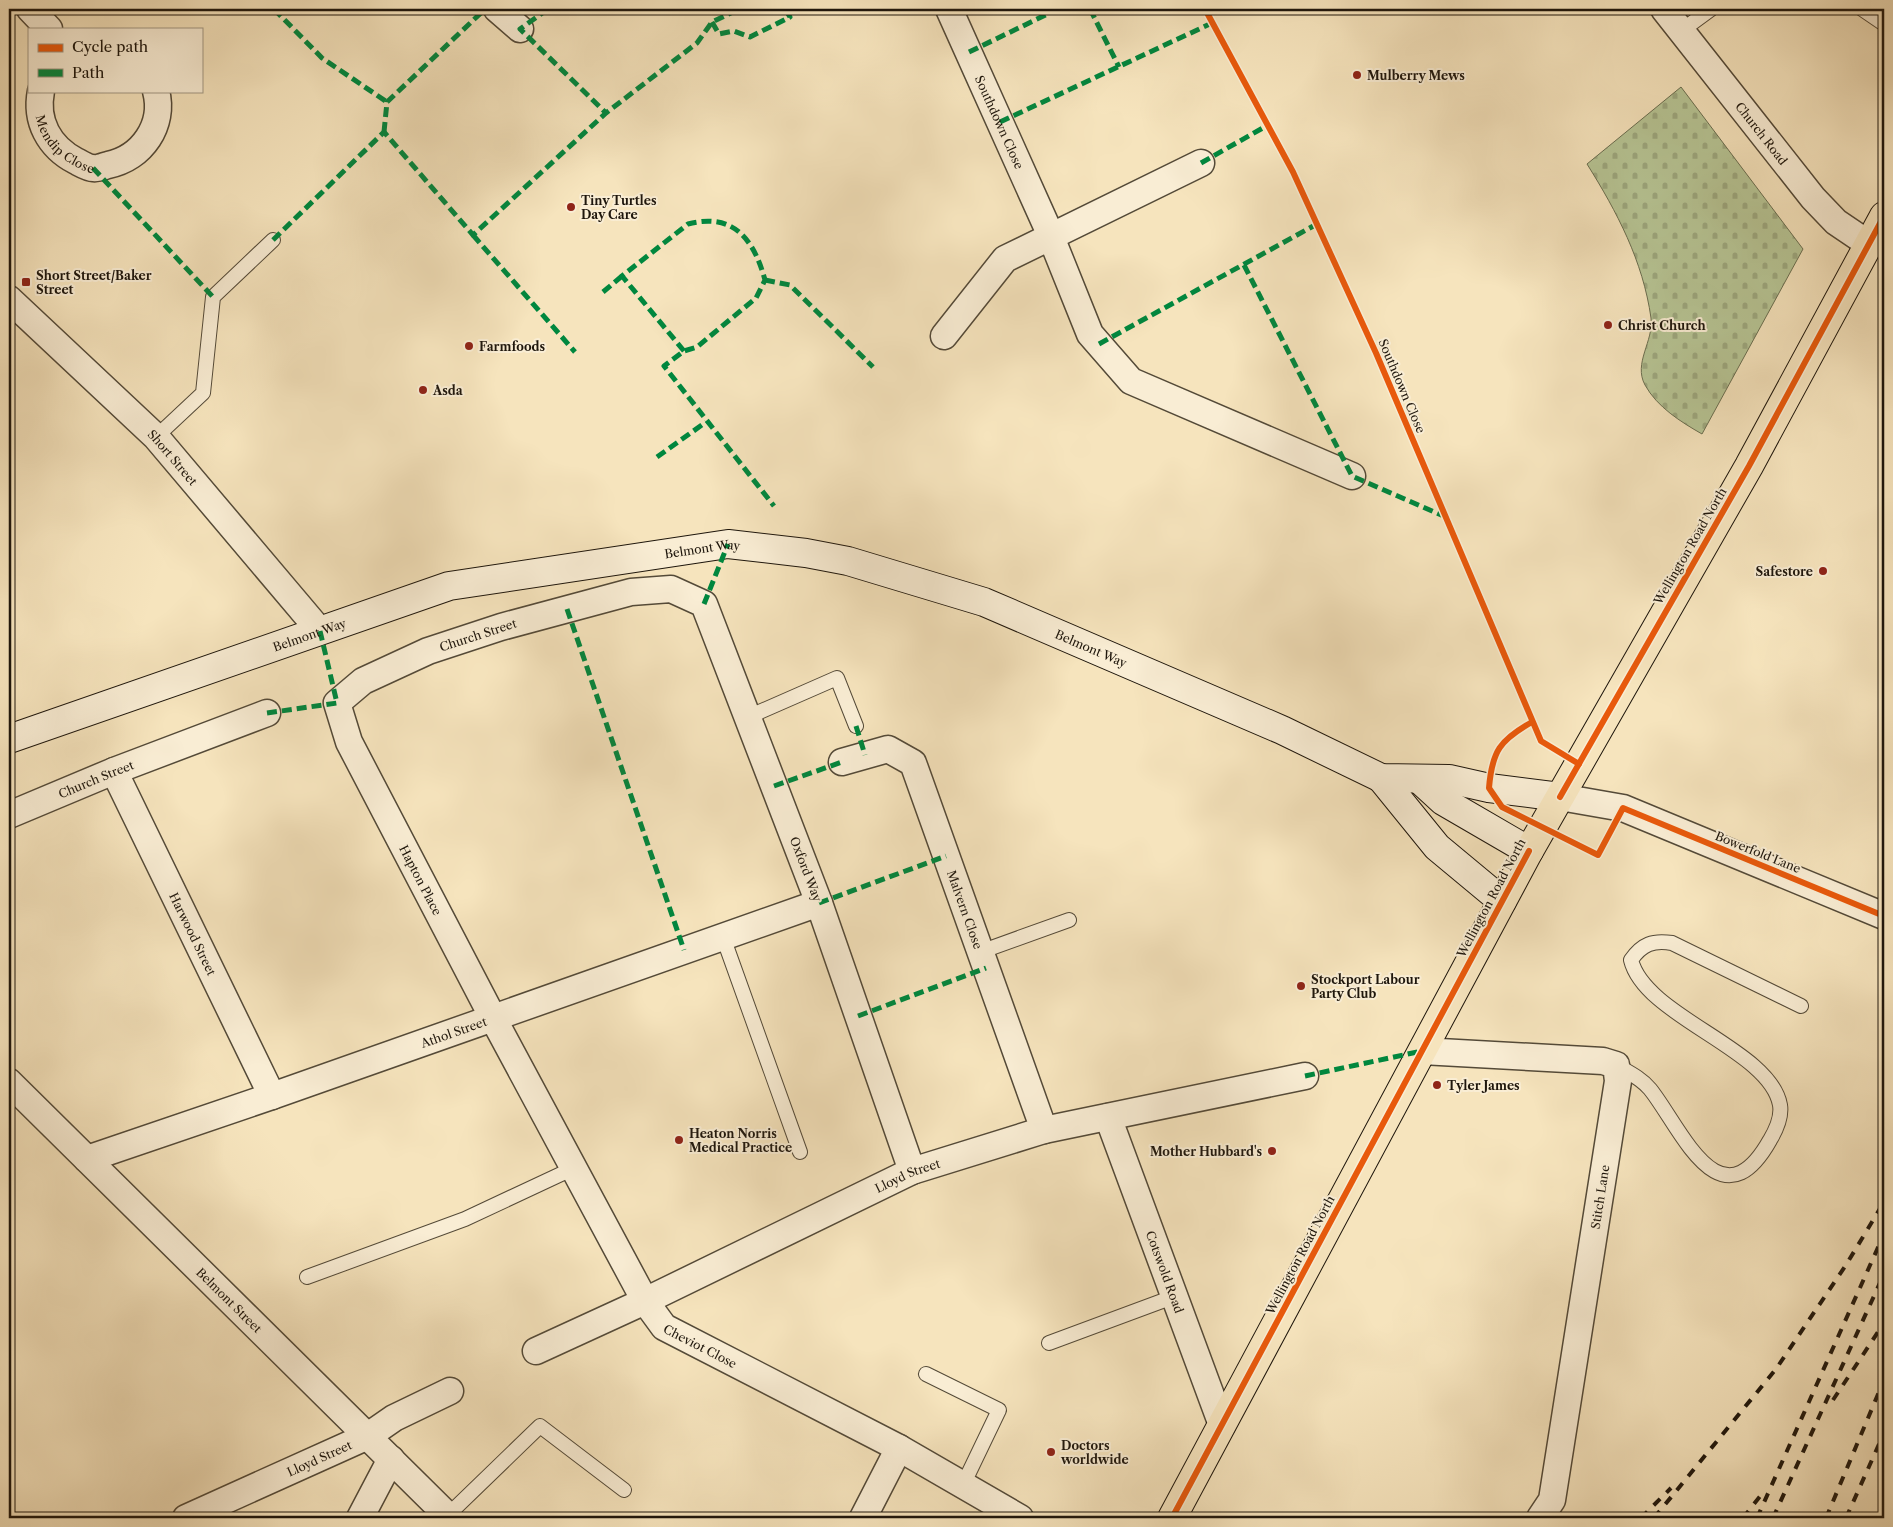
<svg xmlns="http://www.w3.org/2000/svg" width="1893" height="1527" font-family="'Libre Caslon Text',serif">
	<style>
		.cemetery { fill: url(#cemetery-stones); stroke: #6a6e50 }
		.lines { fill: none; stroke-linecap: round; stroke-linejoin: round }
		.lane-casing { stroke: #544a38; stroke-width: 16 }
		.street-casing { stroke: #544a38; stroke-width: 29 }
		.secondary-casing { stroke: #1e160c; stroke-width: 30 }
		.highway-casing { stroke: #1e160c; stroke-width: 30 }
		.lane { stroke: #f9edd4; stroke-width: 14 }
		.street { stroke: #f9edd4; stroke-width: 26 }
		.secondary { stroke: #f9edd4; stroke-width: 28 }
		.highway { stroke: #f6e4bd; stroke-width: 28 }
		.rail { stroke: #1e160c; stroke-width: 4; stroke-dasharray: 9 9; stroke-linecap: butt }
		.quiet { stroke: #00873e; stroke-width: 5; stroke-dasharray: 10 5; stroke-linecap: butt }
		.cycleway-casing { stroke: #f9edd4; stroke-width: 9 }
		.cycleway { stroke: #e8590c; stroke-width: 6 }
		.poi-dot { fill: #8f2418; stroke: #f9edd4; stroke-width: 2 }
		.labels { text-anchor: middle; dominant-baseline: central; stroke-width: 4; stroke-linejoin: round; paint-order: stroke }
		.poi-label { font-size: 12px; font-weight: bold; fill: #1e160c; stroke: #f9edd4; text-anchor: start }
		.street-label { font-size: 12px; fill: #1e160c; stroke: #f9edd4 }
	</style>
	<defs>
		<pattern id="cemetery-stones" width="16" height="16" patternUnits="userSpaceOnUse" patternTransform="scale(1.25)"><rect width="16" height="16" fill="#b7c595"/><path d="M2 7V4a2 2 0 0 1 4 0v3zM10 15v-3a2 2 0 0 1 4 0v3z" fill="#9da87f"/></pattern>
	</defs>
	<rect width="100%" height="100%" fill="#f6e4bd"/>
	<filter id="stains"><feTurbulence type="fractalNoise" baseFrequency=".004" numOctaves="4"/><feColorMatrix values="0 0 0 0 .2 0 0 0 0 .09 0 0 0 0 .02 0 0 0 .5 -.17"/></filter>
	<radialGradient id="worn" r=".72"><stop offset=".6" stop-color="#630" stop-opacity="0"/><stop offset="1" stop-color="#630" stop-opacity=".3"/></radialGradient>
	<path class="cemetery" d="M1681 87 1803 249 1702 434C1681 422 1657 407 1645 385 1633 363 1654 341 1651 318 1643 261 1617 212 1587 164Z"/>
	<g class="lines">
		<defs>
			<g id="lane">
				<path d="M1862 9 1884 24"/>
				<path d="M1681 31 1711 9"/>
				<path d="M156 437 203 393 213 297 273 240"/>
				<path d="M748 717 837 678 856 726"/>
				<path d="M723 937 800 1152"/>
				<path d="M980 952 1069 920"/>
				<path d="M1616 1065C1628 1072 1641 1078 1650 1089 1680 1126 1720 1229 1770 1140 1776 1130 1782 1117 1780 1105 1770 1049 1645 1017 1631 960 1642 944 1653 940 1672 943L1801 1006"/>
				<path d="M307 1277 465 1219 574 1168"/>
				<path d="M1049 1343 1173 1297"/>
				<path d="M926 1374 999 1410 963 1485"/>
				<path d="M448 1515 540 1426 624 1490"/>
			</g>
			<g id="street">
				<path d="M30 9 49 29"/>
				<path d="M497 9 520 29"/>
				<path id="s1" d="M949 9 1047 227 1090 334 1131 381 1352 476"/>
				<path id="s2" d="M1664 9 1813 198 1836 222 1870 245"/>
				<path id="s3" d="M41 91C35 121 49 147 76 161 80 163 88 168 93 168 98 169 104 166 108 165 142 158 165 125 156 91"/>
				<path id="s4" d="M9 299 156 437 320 631"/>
				<path d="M944 336 1005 259 1201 163"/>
				<path id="s5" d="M842 762 888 749 913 763 1044 1130"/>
				<path id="s6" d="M114 771 272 1096"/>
				<path d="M1560 797 1623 808 1884 916"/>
				<path id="s7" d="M9 815 114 771 267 713"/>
				<path d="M1422 1051 1603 1061 1616 1065 1618 1081 1552 1500 1540 1518"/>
				<path id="s8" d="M9 1082 450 1518"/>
				<path id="s9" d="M1108 1117 1222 1425"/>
				<path id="s10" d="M87 1159 272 1096 819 903"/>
				<path id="s11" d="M912 1171 819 903 704 604 671 589 631 592 501 627 428 651 363 681 337 703 349 742 493 1018 645 1301 664 1327 899 1448 1020 1518"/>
				<path id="s12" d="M536 1351 645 1301 912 1171 1044 1130 1305 1076"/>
				<path id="s13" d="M186 1518 368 1436 394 1418 450 1391"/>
				<path d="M360 1518 391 1459"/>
				<path d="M863 1518 899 1448"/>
			</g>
			<g id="secondary">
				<path id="s14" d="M9 739 449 586 728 544 806 553 848 561 984 602 1282 730 1381 778 1449 779 1489 788 1560 797"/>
				<path d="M1381 778 1437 847 1502 901"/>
				<path d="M1419 779 1443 801 1529 851"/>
			</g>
			<path id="highway" d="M1172 1518 1529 851 1749 466 1884 216"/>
		</defs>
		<use href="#lane" class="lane-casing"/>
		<use href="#street" class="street-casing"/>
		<use href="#secondary" class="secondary-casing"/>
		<use href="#highway" class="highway-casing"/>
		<use href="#lane" class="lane"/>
		<use href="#street" class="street"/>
		<use href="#secondary" class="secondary"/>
		<use href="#highway" class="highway"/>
		<g class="rail">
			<path d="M1833 1400 1884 1323"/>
			<path d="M1641 1518 1671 1488"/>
			<path d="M1654 1518 1776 1369 1846 1265 1884 1202"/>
			<path d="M1743 1518 1765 1490"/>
			<path d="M1757 1518 1884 1234"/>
			<path d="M1773 1518 1884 1274"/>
			<path d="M1826 1518 1884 1380"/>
			<path d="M1846 1518 1884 1433"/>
		</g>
		<g class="quiet">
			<path d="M274 9 322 58 387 102"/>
			<path d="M548 9 520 29 606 113"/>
			<path d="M1090 9 1119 67"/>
			<path d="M712 22 719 34 734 31 750 37 790 17 785 9"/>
			<path d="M969 52 1058 9"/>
			<path d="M1000 122 1212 23"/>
			<path d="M384 132 387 102 485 9"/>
			<path d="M1201 163 1268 125"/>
			<path d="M93 168 213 297"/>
			<path d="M473 235 575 352"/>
			<path d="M273 240 384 132 473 235 606 113 697 43 712 22 739 9"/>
			<path d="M1244 265 1352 476 1446 517"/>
			<path d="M765 280 790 285 873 367"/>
			<path d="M603 292 622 276"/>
			<path d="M1099 344 1317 224"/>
			<path d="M684 351 622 276 688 224C734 212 754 240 765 280L756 298 697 347 684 351 664 366 774 506"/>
			<path d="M657 457 706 422"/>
			<path d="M704 604 728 544"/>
			<path d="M567 609 684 950"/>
			<path d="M267 713 337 703 320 631"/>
			<path d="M856 726 865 755"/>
			<path d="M774 786 842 762"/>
			<path d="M819 903 946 856"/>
			<path d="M858 1016 986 968"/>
			<path d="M1305 1076 1422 1051"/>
		</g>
		<defs>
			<g id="cycleway">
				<path d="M1205 9 1293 172 1376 353 1541 741 1579 764"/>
				<path d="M1532 722C1500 740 1492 751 1489 788L1502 807 1598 855 1623 808 1884 916"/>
				<path d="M1560 797 1749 466 1884 216"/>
				<path d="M1172 1518 1529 851"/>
			</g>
		</defs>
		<use href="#cycleway" class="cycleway-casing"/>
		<use href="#cycleway" class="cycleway"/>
	</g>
	<g class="poi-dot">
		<circle cx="1357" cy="75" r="5"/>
		<circle cx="571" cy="207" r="5"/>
		<rect x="21" y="277" width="10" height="10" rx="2.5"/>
		<circle cx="1608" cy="325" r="5"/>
		<circle cx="469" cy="346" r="5"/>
		<circle cx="423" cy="390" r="5"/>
		<circle cx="1823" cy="571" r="5"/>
		<circle cx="1301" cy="986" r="5"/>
		<circle cx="1437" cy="1085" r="5"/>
		<circle cx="679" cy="1140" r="5"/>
		<circle cx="1272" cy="1151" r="5"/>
		<circle cx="1051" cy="1452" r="5"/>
	</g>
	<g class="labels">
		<g class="poi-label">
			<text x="1367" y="75">Mulberry Mews</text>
			<text x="581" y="200">Tiny Turtles<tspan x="581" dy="14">Day Care</tspan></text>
			<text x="36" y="275">Short Street/Baker<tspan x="36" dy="14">Street</tspan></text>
			<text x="1618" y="325">Christ Church</text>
			<text x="479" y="346">Farmfoods</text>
			<text x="433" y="390">Asda</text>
			<text x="1813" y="571" text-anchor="end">Safestore</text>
			<text x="1311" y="979">Stockport Labour<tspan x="1311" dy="14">Party Club</tspan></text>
			<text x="1447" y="1085">Tyler James</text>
			<text x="689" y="1133">Heaton Norris<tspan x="689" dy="14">Medical Practice</tspan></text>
			<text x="1262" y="1151" text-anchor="end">Mother Hubbard's</text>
			<text x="1061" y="1445">Doctors<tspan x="1061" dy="14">worldwide</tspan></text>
		</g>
		<g class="street-label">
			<text stroke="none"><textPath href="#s1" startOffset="124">Southdown Close</textPath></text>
			<text stroke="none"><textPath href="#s2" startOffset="158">Church Road</textPath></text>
			<text stroke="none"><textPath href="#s3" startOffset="64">Mendip Close</textPath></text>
			<text transform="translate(1402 386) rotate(67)">Southdown Close</text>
			<text stroke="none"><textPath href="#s4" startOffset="228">Short Street</textPath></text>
			<text transform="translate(1690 546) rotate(-60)">Wellington Road North</text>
			<text stroke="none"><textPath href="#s14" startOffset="722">Belmont Way</textPath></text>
			<text stroke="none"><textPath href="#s14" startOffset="318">Belmont Way</textPath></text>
			<text transform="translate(478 635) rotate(-18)">Church Street</text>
			<text stroke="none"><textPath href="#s14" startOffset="1128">Belmont Way</textPath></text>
			<text stroke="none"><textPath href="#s7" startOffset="94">Church Street</textPath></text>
			<text transform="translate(1758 852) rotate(22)">Bowerfold Lane</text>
			<text transform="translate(806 869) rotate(69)">Oxford Way</text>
			<text stroke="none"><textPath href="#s11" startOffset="1194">Hapton Place</textPath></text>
			<text transform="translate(1491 898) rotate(-62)">Wellington Road North</text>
			<text stroke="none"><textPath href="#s5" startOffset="232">Malvern Close</textPath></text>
			<text stroke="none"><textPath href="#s6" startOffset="181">Harwood Street</textPath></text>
			<text stroke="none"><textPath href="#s10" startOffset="388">Athol Street</textPath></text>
			<text stroke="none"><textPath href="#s12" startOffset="411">Lloyd Street</textPath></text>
			<text transform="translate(1600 1197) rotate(-81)">Stitch Lane</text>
			<text transform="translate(1300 1255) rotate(-62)">Wellington Road North</text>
			<text stroke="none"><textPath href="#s9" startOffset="165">Cotswold Road</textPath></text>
			<text stroke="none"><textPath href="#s8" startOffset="310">Belmont Street</textPath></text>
			<text stroke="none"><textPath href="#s11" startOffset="1744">Cheviot Close</textPath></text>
			<text stroke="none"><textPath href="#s13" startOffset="146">Lloyd Street</textPath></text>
		</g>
	</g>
	<rect width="1893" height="1527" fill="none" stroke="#f6e4bd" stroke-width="30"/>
	<rect x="10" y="10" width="1873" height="1507" fill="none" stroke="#1e160c" stroke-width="2.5"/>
	<rect x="15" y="15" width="1863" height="1497" fill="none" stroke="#1e160c"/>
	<rect x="28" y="28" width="175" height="65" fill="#f9edd4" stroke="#a19784"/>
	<rect x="38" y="44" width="25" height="8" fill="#e8590c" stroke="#a19784"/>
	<text x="72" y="52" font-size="15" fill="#1e160c">Cycle path</text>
	<rect x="38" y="69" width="25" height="8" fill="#00873e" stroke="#a19784"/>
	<text x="72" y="78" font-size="15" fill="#1e160c">Path</text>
	<rect width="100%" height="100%" filter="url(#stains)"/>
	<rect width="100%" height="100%" fill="url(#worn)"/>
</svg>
